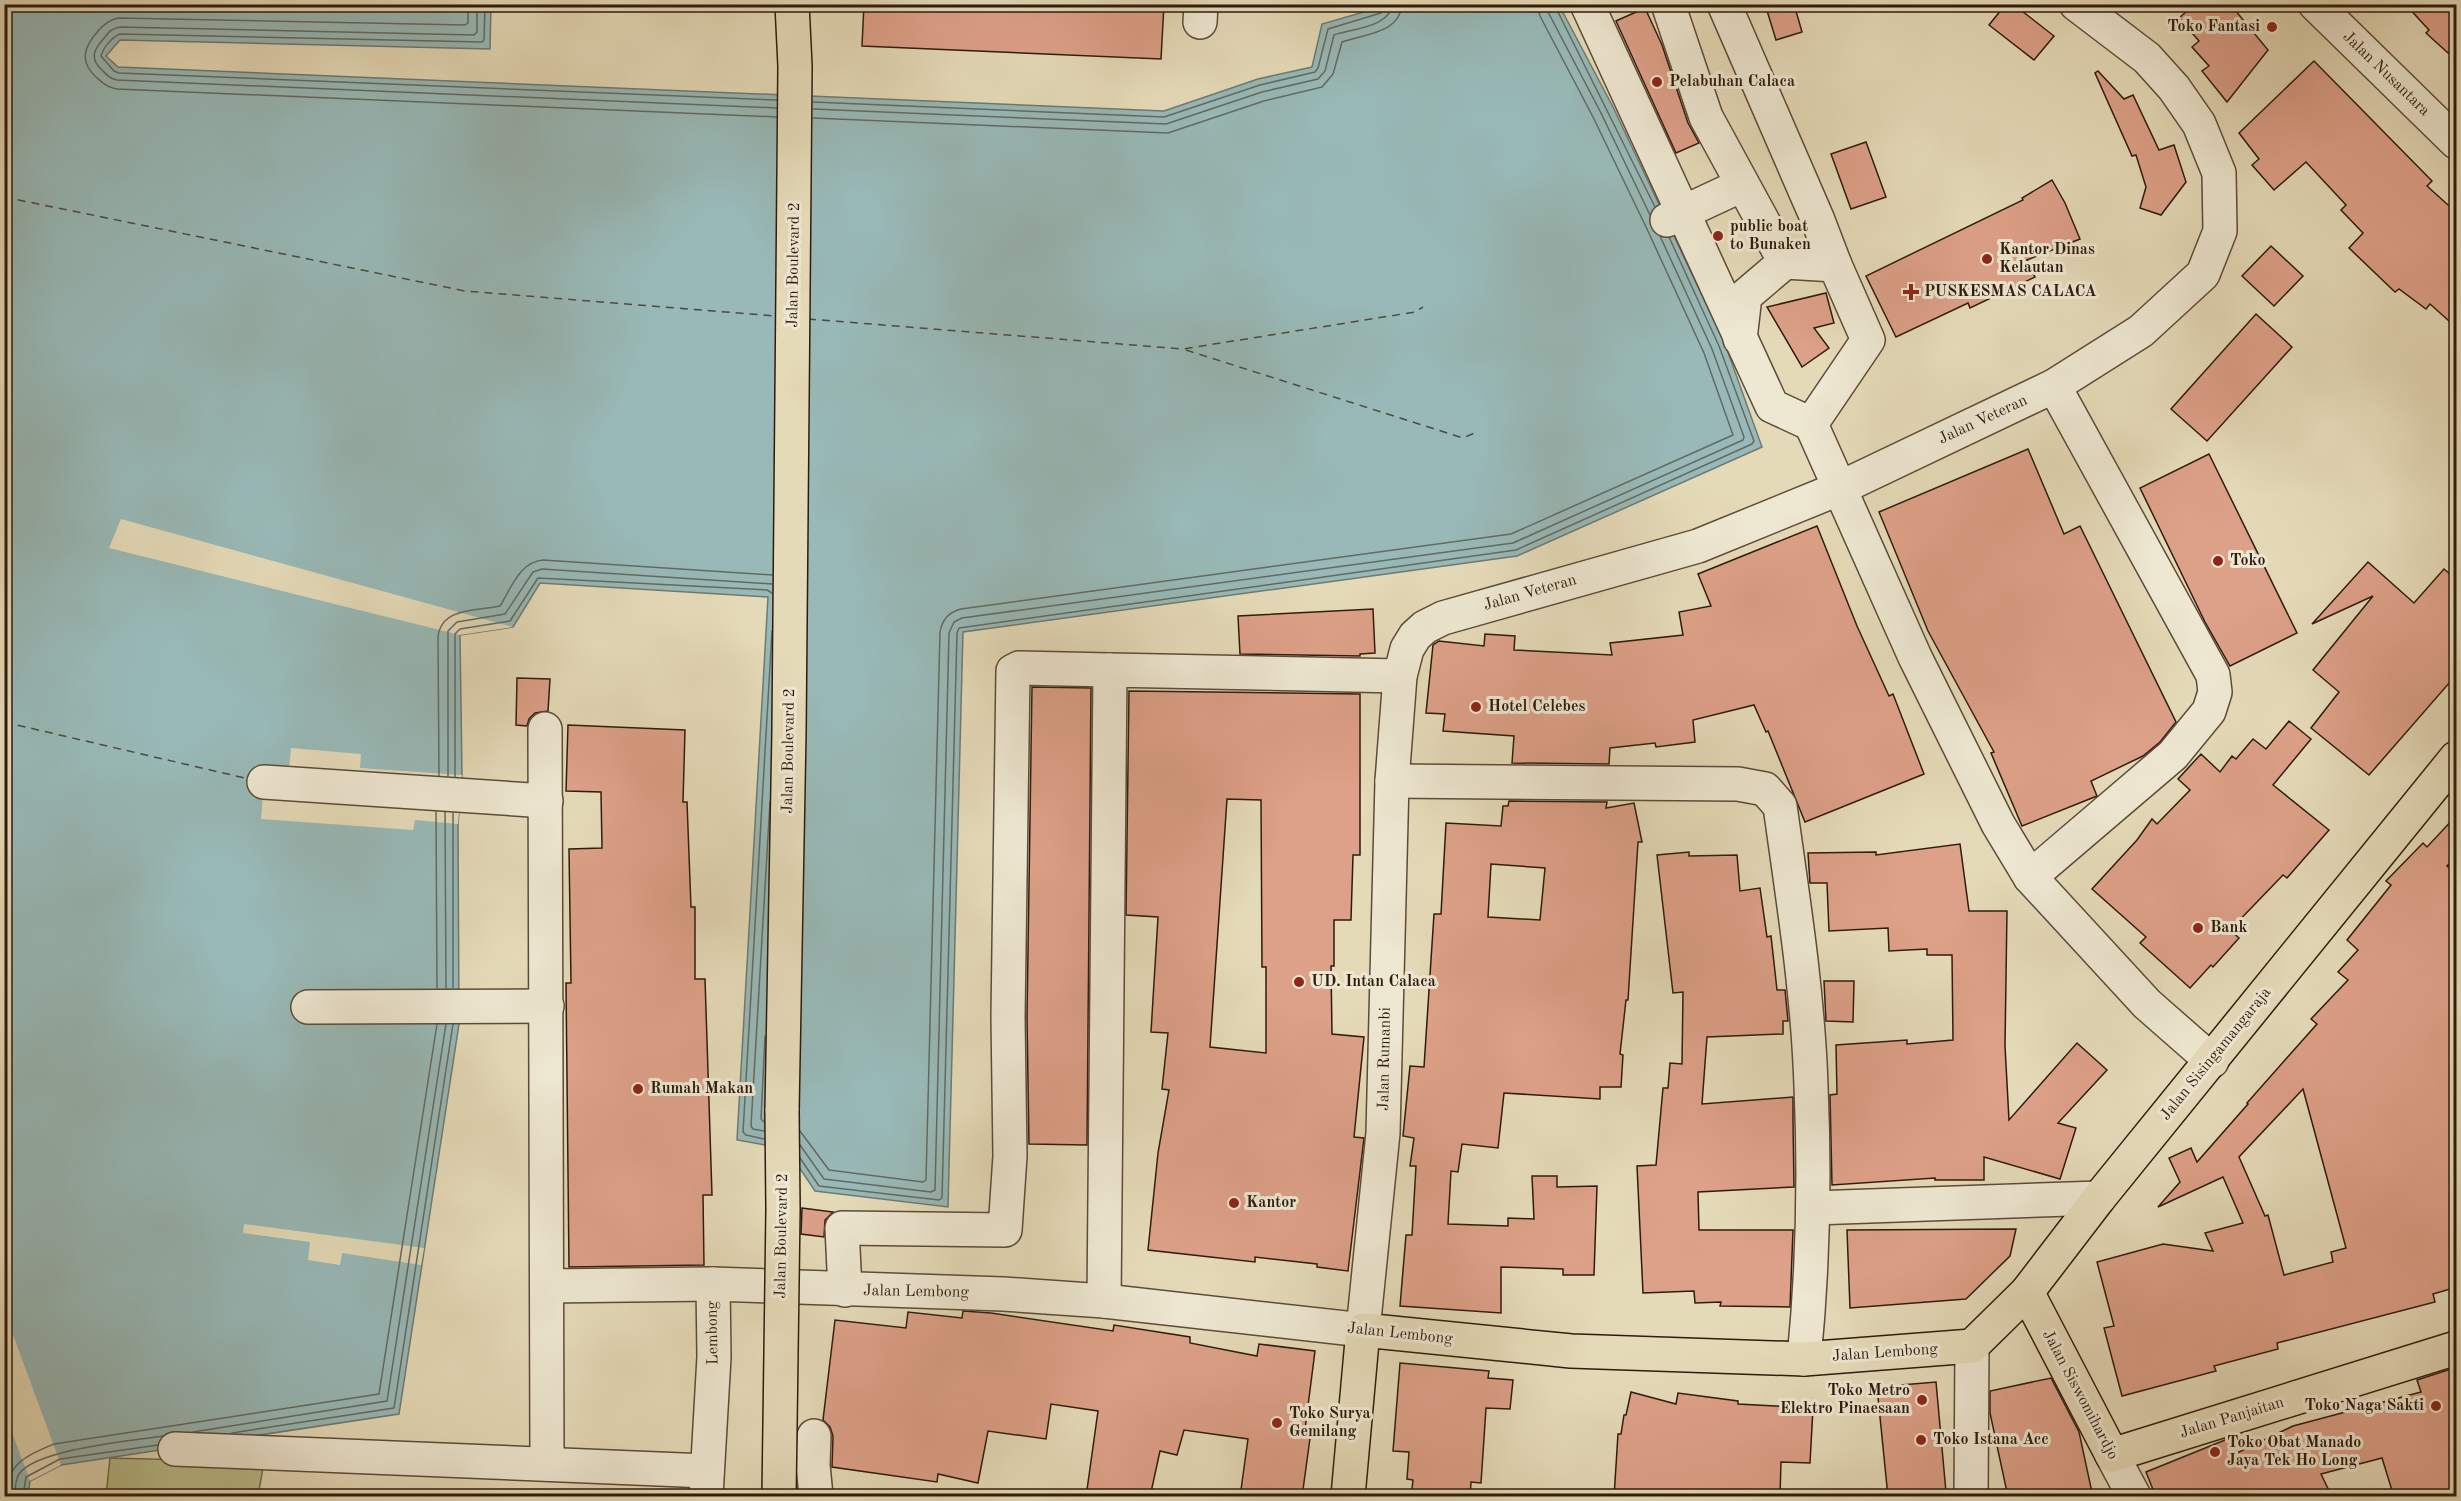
<svg xmlns="http://www.w3.org/2000/svg" width="2461" height="1501" font-family="'Old Standard TT',serif">
	<style>
		.green { fill: #b9be8b; stroke: #746c4c; stroke-width: 1.5 }
		.water { fill: #98b9b7; stroke: #6e7a73; stroke-width: 1.5 }
		.pier { fill: #e5dab8 }
		.lines { fill: none; stroke-linecap: round; stroke-linejoin: round }
		.shore { stroke: #636a62; stroke-width: 1.5 }
		.ferry { stroke: #4e4a40; stroke-width: 1.5; stroke-dasharray: 8 6; stroke-linecap: butt }
		.building { fill: #dda088; stroke: #2e1b0d; stroke-width: 1.5; fill-rule: evenodd }
		.minor-casing { stroke: #5c4b38; stroke-width: 36 }
		.major-casing { stroke: #2e1b0d; stroke-width: 36 }
		.highway-casing { stroke: #2e1b0d; stroke-width: 36 }
		.minor { stroke: #eee7d1; stroke-width: 33 }
		.major { stroke: #e5dab8; stroke-width: 33 }
		.highway { stroke: #e5dab8; stroke-width: 33 }
		.major-bridge-casing { stroke: #2e1b0d; stroke-width: 36; stroke-linecap: butt }
		.major-bridge { stroke: #e5dab8; stroke-width: 33 }
		.poi-dot { fill: #8f2418; stroke: #eee7d1; stroke-width: 2 }
		.labels { text-anchor: middle; dominant-baseline: central; stroke-width: 6; stroke-linejoin: round; paint-order: stroke }
		.poi-label { font-size: 16px; font-weight: bold; fill: #2e1b0d; stroke: #eee7d1; text-anchor: start }
		.street-label { font-size: 16px; fill: #2e1b0d; stroke: #eee7d1 }
	</style>
	<rect width="100%" height="100%" fill="#e5dab8"/>
	<filter id="stains"><feTurbulence type="fractalNoise" baseFrequency=".00333" numOctaves="4"/><feColorMatrix values="0 0 0 0 .2 0 0 0 0 .09 0 0 0 0 .02 0 0 0 .5 -.17"/></filter>
	<radialGradient id="worn" r=".72"><stop offset=".6" stop-color="#630" stop-opacity="0"/><stop offset="1" stop-color="#630" stop-opacity=".3"/></radialGradient>
	<path class="green" d="M110 1458 264 1462 258 1496H106Z"/>
	<path class="water" d="M5 5H491L490 49 120 40 106 56 118 67 1164 111 1258 79 1312 67 1322 24 1388 5H1559L1613 107 1725 344 1762 447 1517 556 963 632 948 1207 815 1191 787 1149 737 1140 768 597 540 583 513 627 460 635 462 775 458 824 459 1024 399 1414 61 1465 30 1481 28 1496H5Z"/>
	<g class="pier">
		<path d="M121 519 513 627 460 635 109 548Z"/>
		<path d="M291 748 361 754 360 768 462 775 458 824 415 820 413 830 261 819 265 768 289 769Z"/>
		<path d="M244 1224 424 1248 421 1265 342 1253 340 1265 308 1260 310 1242 243 1233Z"/>
		<path d="M5 1313 61 1465 30 1481 5 1413Z"/>
	</g>
	<g class="lines">
		<g class="shore">
			<path d="M468 4V23L465 25 118 18C109 20 104 24 98 31 84 47 79 61 96 77 103 83 108 88 117 89L777 117"/>
			<path d="M477 4V32L474 35 120 27C113 28 109 31 105 37 94 49 89 58 102 70 107 75 110 79 117 80L777 108"/>
			<path d="M485 4 484 40 482 42 120 34C112 37 103 48 101 56L114 71 119 73 777 100"/>
			<path d="M1546 4 1548 12 1601 113 1650 215"/>
			<path d="M1554 4 1655 207"/>
			<path d="M813 102 1164 117 1260 85 1315 72 1318 68 1328 29 1381 13 1385 4"/>
			<path d="M813 109 1166 124 1262 92 1318 79 1325 71 1334 35C1351 29 1391 27 1392 4"/>
			<path d="M813 118 1168 133 1264 101 1322 87 1333 74 1342 42C1363 34 1400 34 1402 4"/>
			<path d="M439 776 438 637C441 607 477 611 500 606 511 589 519 562 543 560L772 575"/>
			<path d="M448 776V631L457 622 505 614 533 572 542 569 772 584"/>
			<path d="M455 777V634L460 629 510 621 538 578 767 590 772 593"/>
			<path d="M436 812 437 988"/>
			<path d="M445 812 446 988"/>
			<path d="M453 813V988"/>
			<path d="M764 1122 761 1119 765 1036"/>
			<path d="M764 1131 753 1129 751 1126 770 802"/>
			<path d="M800 1131 829 1170 923 1182 926 1180 940 632C942 620 949 612 961 609L1511 534 1733 435 1704 353 1647 229 1593 117 1540 16 1537 4"/>
			<path d="M764 1139 746 1135 743 1132 772 631"/>
			<path d="M800 1145 824 1179 931 1192 935 1190 949 633 954 622 962 618 1513 543 1743 440 1744 437 1712 349 1660 236"/>
			<path d="M800 1158 819 1186 939 1200 942 1198 957 633 959 628 1516 550 1752 444 1754 441 1719 346 1669 237"/>
			<path d="M193 1432 387 1401 446 1024"/>
			<path d="M232 1433 394 1408 453 1024"/>
			<path d="M6 1496C7 1463 26 1456 54 1444L379 1394 437 1024"/>
			<path d="M15 1496C15 1490 15 1480 19 1474 37 1449 132 1441 163 1436"/>
			<path d="M23 1496 26 1477 60 1459 158 1445"/>
		</g>
		<g class="ferry">
			<path d="M4 197 465 291 776 316"/>
			<path d="M808 319 1183 349 1415 312 1423 307"/>
			<path d="M1186 350 1463 438 1479 431"/>
			<path d="M4 722 249 779"/>
		</g>
	</g>
	<g class="building">
		<path d="M864 4H1164L1161 59 862 46Z"/>
		<path d="M1765 4H1794L1802 32 1776 40Z"/>
		<path d="M2006 4H2013L2054 36 2034 60 1989 25Z"/>
		<path d="M2195 4H2230L2268 50 2227 102 2202 71 2209 66 2192 47 2199 41 2179 18Z"/>
		<path d="M2405 4H2457V61L2426 33 2429 30Z"/>
		<path d="M1645 8 1662 45 1688 123 1699 143 1676 153 1616 21Z"/>
		<path d="M2314 61 2432 181 2427 186 2457 213V328L2430 304 2426 309 2399 289 2395 292 2349 248 2363 233 2341 210 2346 205 2306 162 2274 190 2252 165 2259 159 2239 133Z"/>
		<path d="M2098 71 2124 99 2133 95 2159 150 2174 145 2186 182 2161 215 2140 208 2146 187 2136 155 2132 156 2095 73Z"/>
		<path d="M1866 142 1886 197 1851 209 1831 154Z"/>
		<path d="M2052 180 2065 203 2080 239 2027 260 2035 277 1970 308 1968 303 1896 337 1866 276 2023 200 2022 198Z"/>
		<path d="M2271 246 2303 276 2274 306 2242 276Z"/>
		<path d="M1826 293 1834 323 1814 328 1829 348 1802 367 1767 307Z"/>
		<path d="M2256 314 2292 347 2207 441 2171 409Z"/>
		<path d="M2028 449 2064 534 2080 526 2176 722 2160 742 2143 756 2091 781 2097 796 2022 826 1991 753 1994 752 1928 631 1879 512Z"/>
		<path d="M2209 454 2297 633 2230 666 2205 622 2140 488Z"/>
		<path d="M1817 526 1857 626 1889 696 1893 694 1924 774 1805 822 1768 731 1766 732 1754 705 1693 720 1695 742 1656 747 1655 743 1610 748 1609 764 1512 763 1514 736 1443 731 1445 714 1426 713 1433 645 1439 641 1484 646 1485 634 1515 636 1514 650 1612 655 1610 643 1683 635 1679 612 1711 606 1698 574Z"/>
		<path d="M2368 562 2414 603 2444 569 2457 580V674L2369 775 2311 728 2339 692 2313 670 2373 596 2312 624Z"/>
		<path d="M1373 609 1375 653 1360 654V656L1240 654 1238 616Z"/>
		<path d="M517 678 550 679 548 711 535 713 529 719 527 726 516 725Z"/>
		<path d="M1032 687 1091 688 1087 1145 1029 1144 1027 1017Z"/>
		<path d="M1129 691 1360 694V855H1353L1351 920H1334V966H1331L1332 1034 1364 1037 1354 1137 1364 1138 1348 1271 1317 1267V1264L1255 1257V1262L1148 1250 1158 1153 1169 1090 1162 1089 1168 1033 1151 1032 1158 917 1126 915ZM1227 799 1261 800 1262 967H1266V1053L1210 1047Z"/>
		<path d="M2289 721 2311 739 2273 785 2329 830 2287 878 2283 875 2230 930 2239 938 2213 967 2211 965 2190 988 2140 943 2146 937 2092 889 2137 840 2152 819 2157 824 2190 790 2178 779 2201 754 2220 772 2232 756 2236 759 2253 739 2266 749Z"/>
		<path d="M568 725 685 730 683 802H687L691 907H695V979H705L712 1195H703L704 1265 569 1267 566 983H571L569 849 602 848 601 792 566 791Z"/>
		<path d="M1509 801 1607 802 1606 808 1634 803 1642 842H1638L1628 1000H1626L1620 1054 1623 1055 1621 1087H1600V1099L1504 1093 1498 1148 1462 1144 1458 1172 1451 1171 1448 1224 1508 1226V1218L1534 1219 1532 1176H1557V1187L1597 1186 1594 1275H1563V1269L1501 1267V1313L1400 1306 1406 1235H1412L1416 1166H1410L1414 1138 1403 1136 1410 1066 1424 1067 1434 914H1441L1446 823 1501 826 1503 806H1508ZM1491 864 1545 868 1540 920 1488 917Z"/>
		<path d="M2457 815V856L2447 866 2457 875V1287L2433 1294 2435 1302 2277 1343 2278 1349 2214 1366 2216 1371 2122 1396 2104 1328 2114 1326 2097 1262 2163 1244 2213 1251 2205 1233 2243 1223 2223 1177 2158 1207 2180 1182 2169 1158 2191 1148 2197 1162 2248 1104 2247 1103 2317 1024 2311 1019 2348 980 2338 972 2358 950 2347 940 2391 885 2386 881 2423 843 2427 847ZM2303 1089 2346 1248 2331 1252 2333 1262 2284 1275 2268 1215 2265 1216 2239 1157Z"/>
		<path d="M1960 844 1969 911H2007L2005 1046 2009 1120 2077 1043 2107 1070 2058 1123 2076 1128 2060 1179 1984 1157V1180H1935V1178L1832 1185 1830 1095 1837 1094 1836 1045 1907 1040V1044L1953 1040 1952 955H1927V949L1889 951 1888 928 1829 931 1827 883H1810L1808 853 1876 852V855Z"/>
		<path d="M1689 852V856L1737 855 1740 891 1760 888 1767 937 1771 936 1777 990H1785L1788 1021H1783V1034L1707 1037 1702 1104 1793 1097V1121L1794 1187 1698 1192 1699 1230H1793L1790 1307 1720 1306 1721 1302 1695 1303 1694 1291 1643 1293 1637 1166 1656 1165 1663 1088H1668L1670 1063 1682 1064 1683 992 1673 993 1657 855Z"/>
		<path d="M1824 981H1854L1853 1022 1826 1021Z"/>
		<path d="M802 1208 833 1212 825 1220 824 1237 801 1234Z"/>
		<path d="M2016 1229 2010 1256 1966 1299 1850 1308 1847 1230Z"/>
		<path d="M963 1311 991 1313 1113 1331 1114 1325 1190 1337V1343L1257 1356 1259 1344 1315 1351 1304 1437 1310 1438 1302 1497H1240L1248 1439 1184 1430 1177 1455 1160 1451 1150 1497H1086L1098 1411 1051 1404 1046 1439 988 1431 978 1483 938 1474 937 1482 832 1467 833 1436 830 1427 823 1420 835 1320 906 1328 908 1312 962 1318Z"/>
		<path d="M1400 1363 1489 1371 1488 1378 1513 1380 1510 1409 1486 1408 1481 1483 1471 1482 1470 1497H1411L1413 1480 1407 1479 1409 1452 1393 1451Z"/>
		<path d="M2457 1367V1497H2394L2382 1458 2321 1474 2332 1497H2156L2146 1472 2230 1438 2237 1453 2293 1426 2421 1392 2417 1380Z"/>
		<path d="M2051 1378 2079 1432 2093 1497H2008L1990 1413V1391Z"/>
		<path d="M1936 1382 1946 1492 1888 1497 1877 1387Z"/>
		<path d="M1631 1392 1676 1404 1678 1393 1738 1401V1404L1813 1408 1810 1463 1781 1462 1780 1497H1614L1618 1434H1621L1624 1415H1626Z"/>
	</g>
	<g class="lines">
		<defs>
			<g id="minor">
				<path d="M1587 4 1772 406 1811 424"/>
				<path d="M1668 4 1706 117 1785 262 1835 265 1868 340 1811 424 1915 657 1998 824 2030 877 2147 1004 2212 1061"/>
				<path d="M1724 4 1817 218 1835 265"/>
				<path d="M2315 4 2456 142"/>
				<path d="M1200 22 1201 4"/>
				<path d="M1667 220 1742 185"/>
				<path d="M1740 339 1745 296 1785 262"/>
				<path d="M545 729 547 1464"/>
				<path d="M1392 781 1738 784 1765 789 1780 806C1793 899 1808 993 1811 1086 1815 1177 1813 1268 1804 1359"/>
				<path d="M264 782 546 801"/>
				<path d="M2030 877 2173 755 2209 711 2215 692 2213 675 2054 386"/>
				<path d="M308 1007 547 1006"/>
				<path d="M1813 1208 2099 1198"/>
				<path d="M547 1286 713 1284"/>
				<path d="M845 1290 842 1228 1005 1230 1010 1156 1008 1017 1013 671 1019 668 1110 670"/>
				<path d="M1104 1301 1110 670 1400 676"/>
				<path d="M814 1436 813 1465 816 1496"/>
				<path d="M175 1449 707 1471"/>
				<path d="M2112 1455 2134 1496"/>
				<path d="M706 1496 714 1357 713 1284 1003 1294 1104 1301 1363 1330 1383 1133 1392 781 1400 676 1407 649 1415 636 1425 627 1443 618 1698 546 1838 489 2054 386 2141 331 2203 274 2220 231 2219 173 2199 124 2174 88 2147 58 2076 4"/>
				<path d="M1971 1496 1972 1346"/>
			</g>
			<g id="major">
				<path d="M782 1111 789 731 795 66 792 4"/>
				<path d="M2027 1292 2099 1198 2456 758"/>
			</g>
			<path id="highway" d="M1348 1496 1363 1330 1571 1351 1804 1359 1972 1346 2027 1292 2112 1455 2456 1348"/>
		</defs>
		<use href="#minor" class="minor-casing"/>
		<use href="#major" class="major-casing"/>
		<use href="#highway" class="highway-casing"/>
		<use href="#minor" class="minor"/>
		<use href="#major" class="major"/>
		<use href="#highway" class="highway"/>
		<defs>
			<path id="major-bridge" d="M779 1496 783 1210 782 1111"/>
		</defs>
		<use href="#major-bridge" class="major-bridge-casing"/>
		<use href="#major-bridge" class="major-bridge"/>
	</g>
	<g class="poi-dot">
		<circle cx="2272" cy="27" r="6"/>
		<circle cx="1657" cy="82" r="6"/>
		<circle cx="1718" cy="236" r="6"/>
		<circle cx="1987" cy="259" r="6"/>
		<path d="M1908 283h6v6h6v6h-6v6h-6v-6h-6v-6h6z"/>
		<circle cx="2218" cy="561" r="6"/>
		<circle cx="1476" cy="707" r="6"/>
		<circle cx="2198" cy="928" r="6"/>
		<circle cx="1299" cy="982" r="6"/>
		<circle cx="638" cy="1089" r="6"/>
		<circle cx="1234" cy="1203" r="6"/>
		<circle cx="1922" cy="1400" r="6"/>
		<circle cx="2436" cy="1406" r="6"/>
		<circle cx="1277" cy="1423" r="6"/>
		<circle cx="1921" cy="1440" r="6"/>
		<circle cx="2215" cy="1452" r="6"/>
	</g>
	<g class="labels">
		<g class="poi-label">
			<text x="2260" y="27" text-anchor="end">Toko Fantasi</text>
			<text x="1669" y="82">Pelabuhan Calaca</text>
			<text x="1730" y="227">public boat<tspan x="1730" dy="18">to Bunaken</tspan></text>
			<text x="1999" y="250">Kantor Dinas<tspan x="1999" dy="18">Kelautan</tspan></text>
			<text x="1924" y="292">PUSKESMAS CALACA</text>
			<text x="2230" y="561">Toko</text>
			<text x="1488" y="707">Hotel Celebes</text>
			<text x="2210" y="928">Bank</text>
			<text x="1311" y="982">UD. Intan Calaca</text>
			<text x="650" y="1089">Rumah Makan</text>
			<text x="1246" y="1203">Kantor</text>
			<text x="1910" y="1391" text-anchor="end">Toko Metro<tspan x="1910" dy="18">Elektro Pinaesaan</tspan></text>
			<text x="2424" y="1406" text-anchor="end">Toko Naga Sakti</text>
			<text x="1289" y="1414">Toko Surya<tspan x="1289" dy="18">Gemilang</tspan></text>
			<text x="1933" y="1440">Toko Istana Acc</text>
			<text x="2227" y="1443">Toko Obat Manado<tspan x="2227" dy="18">Jaya Tek Ho Long</tspan></text>
		</g>
		<g class="street-label">
			<text transform="translate(2386 74) rotate(44)">Jalan Nusantara</text>
			<text transform="translate(794 265) rotate(-89)">Jalan Boulevard 2</text>
			<text transform="translate(1983 420) rotate(-25)">Jalan Veteran</text>
			<text transform="translate(1530 593) rotate(-16)">Jalan Veteran</text>
			<text transform="translate(789 751) rotate(-89)">Jalan Boulevard 2</text>
			<text transform="translate(2216 1054) rotate(-51)">Jalan Sisingamangaraja</text>
			<text transform="translate(1385 1059) rotate(-89)">Jalan Rumanbi</text>
			<text transform="translate(782 1236) rotate(-89)">Jalan Boulevard 2</text>
			<text transform="translate(916 1292) rotate(1)">Jalan Lembong</text>
			<text transform="translate(713 1333) rotate(-91)">Lembong</text>
			<text transform="translate(1400 1334) rotate(6)">Jalan Lembong</text>
			<text transform="translate(1885 1353) rotate(-4)">Jalan Lembong</text>
			<text transform="translate(2080 1395) rotate(62)">Jalan Siswomihardjo</text>
			<text transform="translate(2232 1418) rotate(-17)">Jalan Panjaitan</text>
		</g>
	</g>
	<rect width="2461" height="1501" fill="none" stroke="#e5dab8" stroke-width="24"/>
	<rect x="6" y="6" width="2449" height="1489" fill="none" stroke="#2e1b0d" stroke-width="3"/>
	<rect x="12" y="12" width="2437" height="1477" fill="none" stroke="#2e1b0d" stroke-width="1.5"/>
	<rect width="100%" height="100%" filter="url(#stains)"/>
	<rect width="100%" height="100%" fill="url(#worn)"/>
</svg>
